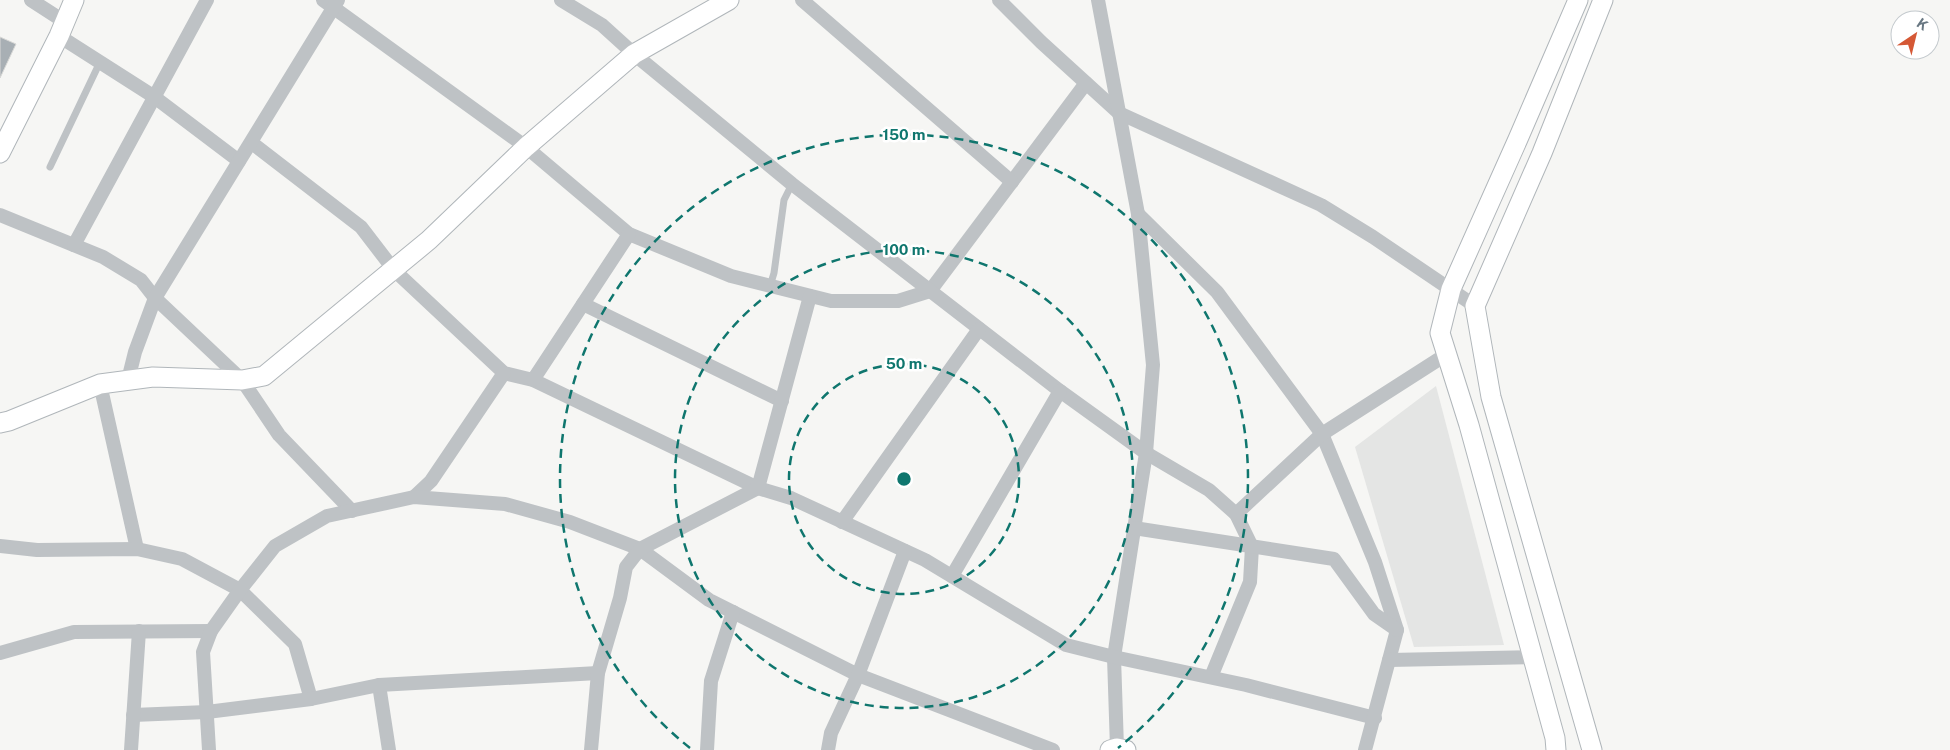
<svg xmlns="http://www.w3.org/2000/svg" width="1950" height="750" font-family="'Public Sans',sans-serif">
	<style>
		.built { fill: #e4e5e4 }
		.building { fill: #a8afb4; stroke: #d8d8d6 }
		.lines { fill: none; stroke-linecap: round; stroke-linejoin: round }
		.secondary-casing { stroke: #b0b6ba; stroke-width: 21 }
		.lane { stroke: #bec2c5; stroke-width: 7 }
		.street { stroke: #bec2c5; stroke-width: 14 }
		.secondary { stroke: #fff; stroke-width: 19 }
		.ring { fill: none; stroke: #0f766e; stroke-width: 2.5; stroke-dasharray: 9 6 }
		.centre { fill: #0f766e; stroke: #fff; stroke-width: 2.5 }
		.ring-label { font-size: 15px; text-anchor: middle; font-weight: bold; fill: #0f766e; stroke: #fff; stroke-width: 5; stroke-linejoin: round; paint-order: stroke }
	</style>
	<rect width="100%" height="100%" fill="#f6f6f4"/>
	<path class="built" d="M1436 386 1504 645 1414 647 1355 447Z"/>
	<path class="building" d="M0 37 16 44 0 78Z"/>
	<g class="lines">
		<defs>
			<g id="secondary">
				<path d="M0 153 59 36 74 0"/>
				<path d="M0 423 9 421 100 384 153 377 242 380 264 376 429 240 526 147 634 54 729 0"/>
				<path d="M1110 750 1117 748 1126 750"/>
				<path d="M1556 750 1555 738 1469 425 1440 333 1451 289 1518 139 1578 0"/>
				<path d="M1592 750 1491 397 1475 306 1542 153 1603 0"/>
			</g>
		</defs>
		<use href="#secondary" class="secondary-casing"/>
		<g class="lane">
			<path d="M50 167 100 62"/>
			<path d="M770 286 774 273 784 200 792 184"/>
		</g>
		<g class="street">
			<path d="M31 0 65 22"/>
			<path d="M323 0 526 147 629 234 731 276 831 301H898L930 291 1086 83"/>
			<path d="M561 0 602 25 634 54 792 184 1060 391 1146 453 1209 490 1236 514 1252 547 1250 582 1211 677"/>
			<path d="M802 0 1012 182"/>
			<path d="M999 0 1041 42 1119 113 1321 205 1373 237 1475 306"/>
			<path d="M1098 0 1138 214 1153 365 1146 453 1114 657 1117 748"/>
			<path d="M59 36 153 96 239 161"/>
			<path d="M252 143 361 227 394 270 504 373 533 380 758 488 791 498 925 560 1066 645 1114 657 1246 685 1375 718"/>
			<path d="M1138 214 1217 292 1322 434 1375 562 1397 630 1365 750"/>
			<path d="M0 215 103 257 141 280 155 298 242 380 279 435 352 511"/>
			<path d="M74 245 207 0"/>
			<path d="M583 304 782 401"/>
			<path d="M128 380 135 352 155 298 338 0"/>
			<path d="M533 380 629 234"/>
			<path d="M100 384 137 549"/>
			<path d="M414 497 431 481 504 373"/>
			<path d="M1236 514 1322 434 1447 354"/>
			<path d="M842 522 979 329"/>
			<path d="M1134 528 1334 559 1374 614 1397 630"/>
			<path d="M0 546 37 550 137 549 182 559 240 590 295 644 311 699"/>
			<path d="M952 576 1060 391"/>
			<path d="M0 653 74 632 211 631"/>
			<path d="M1389 660 1533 657"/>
			<path d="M379 685 389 750"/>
			<path d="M133 715 207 712 311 699 379 685 598 673"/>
			<path d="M131 750 139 631"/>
			<path d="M209 750 203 652 211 631 240 590 275 546 327 516 414 497 505 504 570 522 640 549 709 600 858 675 1053 750"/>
			<path d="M591 750 598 673 620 598 626 567 640 549 758 488 810 296"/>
			<path d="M707 750 711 681 733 612"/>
			<path d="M828 750 831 733 858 675 905 551"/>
		</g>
		<use href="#secondary" class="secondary"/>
	</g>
	<g class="ring">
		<circle cx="904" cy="479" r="115"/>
		<circle cx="904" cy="479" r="229"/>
		<path d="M690 748A344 344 0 1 1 1118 748"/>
	</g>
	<circle cx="904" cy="479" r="8" class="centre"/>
	<g class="ring-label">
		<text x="904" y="140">150 m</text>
		<text x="904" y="255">100 m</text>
		<text x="904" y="369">50 m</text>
	</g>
	<g transform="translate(1915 35) rotate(35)"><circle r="24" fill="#ffffff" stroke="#c3c9cd"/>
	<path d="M0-4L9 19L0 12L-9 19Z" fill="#d55835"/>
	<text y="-8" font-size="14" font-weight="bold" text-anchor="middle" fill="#687782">K</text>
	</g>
</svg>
